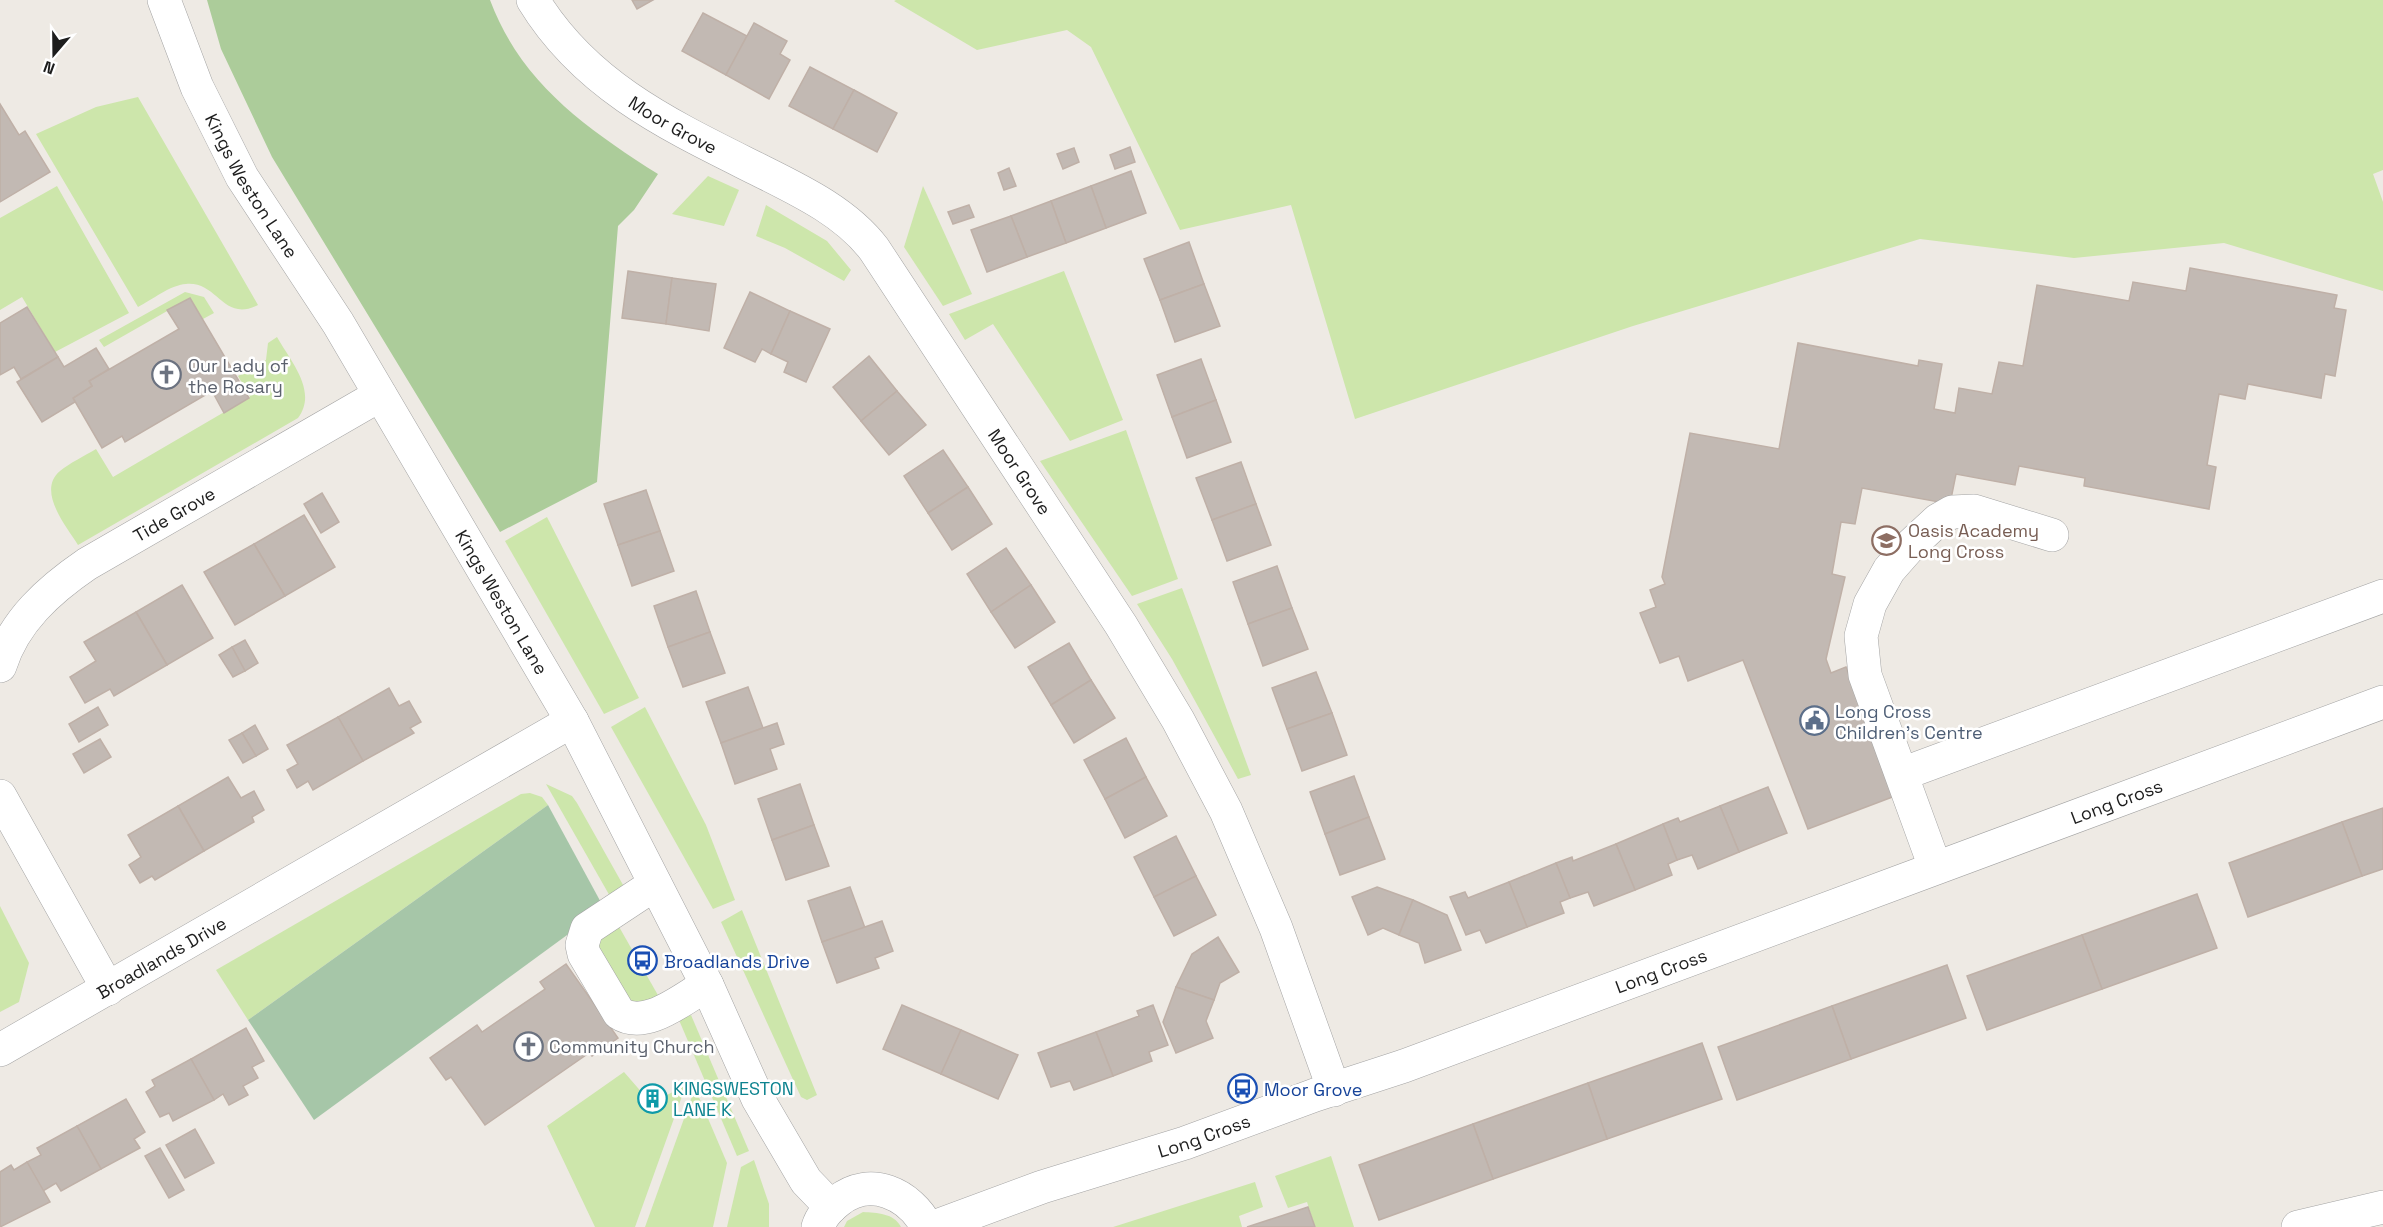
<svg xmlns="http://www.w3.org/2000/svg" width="2383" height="1227" font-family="'Space Grotesk',sans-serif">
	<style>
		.grass { fill: #cde6ab }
		.forest { fill: #accc9a }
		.cemetery { fill: #a6c6a8 }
		.building { fill: #c2b9b3; stroke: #bfb0a7; stroke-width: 1.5 }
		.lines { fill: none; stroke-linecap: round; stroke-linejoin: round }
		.minor-casing { stroke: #a4a4a4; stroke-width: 34 }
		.minor { stroke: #fff; stroke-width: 33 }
		.labels { text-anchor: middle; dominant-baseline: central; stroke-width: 5; stroke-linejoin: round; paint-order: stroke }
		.street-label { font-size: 18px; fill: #1d1d1d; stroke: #fff }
		.worship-label { font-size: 18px; fill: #5b616d; stroke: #fff; text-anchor: start }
		.education-label { font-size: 18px; fill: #785e54; stroke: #fff; text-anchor: start }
		.service-label { font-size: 18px; fill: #4e5e75; stroke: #fff; text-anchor: start }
		.transit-label { font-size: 18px; fill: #164399; stroke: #fff; text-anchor: start }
		.culture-label { font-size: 18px; fill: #0d838f; stroke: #fff; text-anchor: start }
	</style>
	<rect width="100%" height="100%" fill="#eeeae4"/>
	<g class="grass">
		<path d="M896 0H2383V170L2373 174 2383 202V291L2224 243 2074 258 1920 239 1633 326 1355 419 1291 205 1180 230 1091 47 1067 30 977 50 894 1Z"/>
		<path d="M138 97 258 305C223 323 218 281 186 284 170 285 152 300 138 307L36 134 96 107Z"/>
		<path d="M708 176 739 190 724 226 672 214Z"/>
		<path d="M57 186 129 313 55 352 22 297 0 310V218Z"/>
		<path d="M923 186 972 294 943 306 904 247Z"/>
		<path d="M766 205 827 241 851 270 844 281 785 248 756 236Z"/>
		<path d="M1064 271 1123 420 1070 441 993 324 965 340 949 314Z"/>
		<path d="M185 292 204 297 214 313 203 319 190 298 104 347 99 340Z"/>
		<path d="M277 337C291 362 318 391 298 418L78 545C67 527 36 491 60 471 70 463 84 456 96 449L113 477 250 397 238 376 266 360 268 343Z"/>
		<path d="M1126 430 1178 579 1132 596 1040 461Z"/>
		<path d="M547 517 639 698 604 714 505 541Z"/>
		<path d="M1182 588 1251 775 1238 779 1172 659 1137 604Z"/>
		<path d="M645 707 706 825 735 900 713 909 611 727Z"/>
		<path d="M546 784 572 796 577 803 627 892 611 898Z"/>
		<path d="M530 793 542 797 548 805 248 1020 216 970 521 794Z"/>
		<path d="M0 906 29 963 19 1002 0 1012Z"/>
		<path d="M742 910 817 1095 807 1100 801 1097 721 922Z"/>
		<path d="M618 925 663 1004 635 1014 595 944Z"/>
		<path d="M691 1015 749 1151 737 1156 679 1020Z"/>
		<path d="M624 1072 644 1095 648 1105 686 1085 635 1227H595L547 1126Z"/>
		<path d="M695 1088 727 1163 713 1227H645Z"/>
		<path d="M1331 1156 1354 1227H1315L1307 1202 1288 1208 1275 1176Z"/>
		<path d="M754 1160 769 1204V1227H727L741 1167Z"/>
		<path d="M1255 1182 1263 1207 1239 1216 1242 1227H1113Z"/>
		<path d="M863 1212C877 1213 894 1213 901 1227H844L847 1221Z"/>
	</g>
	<path class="forest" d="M207 0H490C521 83 586 128 658 174L634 210 618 226 597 482 500 532 272 157 221 49Z"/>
	<path class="cemetery" d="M548 805 604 908 314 1120 248 1020Z"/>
	<g class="building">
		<path d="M632 0H653L637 9Z"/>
		<path d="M703 13 747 36 726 75 682 51Z"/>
		<path d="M754 23 787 41 780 54 790 60 769 99 726 75Z"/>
		<path d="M810 67 854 90 833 129 789 106Z"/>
		<path d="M854 90 897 113 877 152 833 129Z"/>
		<path d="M0 104 19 135 25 131 50 172 0 202Z"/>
		<path d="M1130 147 1135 162 1115 169 1110 155Z"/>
		<path d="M1074 148 1079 162 1063 169 1057 154Z"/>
		<path d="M1009 168 1016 186 1004 190 998 173Z"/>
		<path d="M1131 171 1146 213 1106 228 1091 186Z"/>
		<path d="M1091 186 1106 228 1066 243 1051 201Z"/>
		<path d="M1051 201 1066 243 1027 257 1011 216Z"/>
		<path d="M969 205 974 217 953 224 948 212Z"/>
		<path d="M1011 216 1027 257 987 272 971 230Z"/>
		<path d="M1189 242 1204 284 1160 300 1144 259Z"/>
		<path d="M2190 268 2337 295 2334 308 2346 310 2335 376 2325 374 2321 398 2248 384 2245 399 2219 394 2207 465 2216 467 2209 509 2084 486 2085 478 2019 466 2015 485 1956 474 1950 504 1862 488 1855 524 1841 522 1832 574 1845 577 1826 659 1831 673 1846 667 1895 796 1808 829 1743 660 1688 681 1679 656 1660 663 1640 613 1656 607 1650 590 1665 584 1662 577 1690 433 1779 449 1798 343 1918 366 1919 360 1942 364 1934 409 1955 413 1959 388 1992 394 1999 362 2023 366 2037 285 2129 301 2133 282 2186 291Z"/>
		<path d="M628 271 672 278 666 324 622 318Z"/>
		<path d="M672 278 716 284 709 331 666 324Z"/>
		<path d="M1204 284 1220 326 1175 342 1160 300Z"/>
		<path d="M750 292 790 311 771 354 762 349 755 362 724 348Z"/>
		<path d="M190 298 249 398 224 413 212 391 125 442 122 436 102 448 73 398 92 386 89 381 179 329 167 310Z"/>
		<path d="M27 307 58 357 21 379 14 367 0 375V323Z"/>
		<path d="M790 311 830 329 806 382 784 372 788 362 771 354Z"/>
		<path d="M96 348 109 369 89 381 92 386 73 398 75 402 42 422 17 382 58 357 64 367Z"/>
		<path d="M869 356 897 391 861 421 833 387Z"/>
		<path d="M1201 359 1216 400 1172 417 1157 375Z"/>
		<path d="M897 391 926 425 889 455 861 421Z"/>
		<path d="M1216 400 1231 442 1187 458 1172 417Z"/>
		<path d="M943 450 968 487 928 513 904 476Z"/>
		<path d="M1241 462 1256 504 1212 520 1196 478Z"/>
		<path d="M968 487 992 524 952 550 928 513Z"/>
		<path d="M646 490 660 531 618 545 604 504Z"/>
		<path d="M322 493 339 522 321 533 304 504Z"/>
		<path d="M1256 504 1271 545 1227 561 1212 520Z"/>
		<path d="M304 515 335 567 285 596 254 544Z"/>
		<path d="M660 531 674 571 632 586 618 545Z"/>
		<path d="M254 544 285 596 235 625 204 572Z"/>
		<path d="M1006 548 1031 585 991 612 967 574Z"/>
		<path d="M1277 566 1292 608 1248 624 1233 582Z"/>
		<path d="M182 585 213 638 167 665 136 612Z"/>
		<path d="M1031 585 1055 622 1015 648 991 612Z"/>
		<path d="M696 591 710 632 668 647 654 606Z"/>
		<path d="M1292 608 1308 649 1263 666 1248 624Z"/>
		<path d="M136 612 167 665 114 696 110 689 85 703 70 677 96 661 84 642Z"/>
		<path d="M710 632 725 673 683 687 668 647Z"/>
		<path d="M245 640 258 663 245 671 232 647Z"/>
		<path d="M1069 643 1091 680 1051 705 1028 667Z"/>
		<path d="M232 647 245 671 233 677 219 655Z"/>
		<path d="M1316 672 1332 713 1287 729 1272 688Z"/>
		<path d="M1091 680 1115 718 1074 743 1051 705Z"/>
		<path d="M748 687 763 728 721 743 706 702Z"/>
		<path d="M389 688 399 706 409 701 421 722 410 728 414 733 363 761 338 717Z"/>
		<path d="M98 707 108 725 79 742 69 724Z"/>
		<path d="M1332 713 1347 755 1302 771 1287 729Z"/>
		<path d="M338 717 363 761 313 790 308 781 297 788 287 770 298 764 287 745Z"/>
		<path d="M777 723 784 744 770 749 777 769 735 784 721 743Z"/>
		<path d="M255 725 268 749 256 756 242 733Z"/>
		<path d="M242 733 256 756 243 763 229 740Z"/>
		<path d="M1126 738 1146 777 1105 799 1084 760Z"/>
		<path d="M100 739 111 757 84 773 73 754Z"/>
		<path d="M1354 776 1369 817 1325 834 1310 792Z"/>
		<path d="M228 777 241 798 254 791 264 810 252 817 254 822 204 851 178 806Z"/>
		<path d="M1146 777 1167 816 1125 838 1105 799Z"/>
		<path d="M800 784 814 825 772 840 758 799Z"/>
		<path d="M1768 787 1787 833 1739 852 1720 806Z"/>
		<path d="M178 806 204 851 155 880 152 876 140 883 129 865 141 857 128 835Z"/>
		<path d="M1720 806 1739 852 1698 869 1692 855 1677 860 1663 824 1678 818 1680 822Z"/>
		<path d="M2383 808V869L2362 876 2342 822Z"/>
		<path d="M1369 817 1385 859 1340 875 1325 834Z"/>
		<path d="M2342 822 2362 876 2248 917 2229 863Z"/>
		<path d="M1663 824 1677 860 1668 864 1672 875 1635 890 1616 844Z"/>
		<path d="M814 825 829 866 786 880 772 840Z"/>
		<path d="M1176 836 1196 876 1154 897 1134 857Z"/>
		<path d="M1616 844 1635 890 1594 906 1588 892 1570 898 1556 863 1572 857 1573 861Z"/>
		<path d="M1556 863 1570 898 1560 902 1564 913 1527 927 1509 882Z"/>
		<path d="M1196 876 1216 915 1174 936 1154 897Z"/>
		<path d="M1509 882 1527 927 1486 943 1480 930 1466 935 1450 897 1465 892 1468 898Z"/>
		<path d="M850 887 865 928 822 942 808 901Z"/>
		<path d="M1377 887 1413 900 1399 935 1383 928 1368 935 1352 897Z"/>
		<path d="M2197 894 2217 948 2102 989 2082 935Z"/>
		<path d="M1413 900 1447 915 1461 950 1425 963 1419 943 1399 935Z"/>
		<path d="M882 921 893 951 875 958 879 968 837 983 822 942Z"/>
		<path d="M2082 935 2102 989 1987 1030 1967 976Z"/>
		<path d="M1218 937 1239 972 1220 983 1214 1000 1176 987 1192 954Z"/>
		<path d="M566 964 618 1038 592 1056 589 1053 485 1125 451 1077 446 1080 430 1058 477 1025 482 1032 545 989 540 982Z"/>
		<path d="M1947 965 1966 1018 1851 1059 1832 1006Z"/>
		<path d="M1176 987 1214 1000 1206 1021 1213 1038 1176 1053 1163 1022Z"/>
		<path d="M902 1005 961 1030 941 1074 883 1049Z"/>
		<path d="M1153 1005 1168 1045 1149 1052 1152 1061 1113 1076 1096 1032 1139 1016 1137 1011Z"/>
		<path d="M1832 1006 1851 1059 1737 1100 1718 1047Z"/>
		<path d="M246 1028 264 1061 252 1067 258 1078 243 1086 248 1095 229 1105 223 1094 214 1100 191 1059Z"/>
		<path d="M961 1030 1018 1055 998 1099 941 1074Z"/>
		<path d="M1096 1032 1113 1076 1074 1090 1070 1081 1051 1087 1038 1053Z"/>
		<path d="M1702 1043 1722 1099 1607 1139 1588 1083Z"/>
		<path d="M191 1059 214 1100 173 1121 169 1113 160 1117 146 1092 155 1086 152 1080Z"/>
		<path d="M1588 1083 1607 1139 1493 1179 1473 1124Z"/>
		<path d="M657 1091 660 1101 648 1105 644 1095Z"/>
		<path d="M126 1099 145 1132 134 1139 140 1148 101 1169 77 1126Z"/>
		<path d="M1473 1124 1493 1179 1379 1220 1359 1165Z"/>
		<path d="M77 1126 101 1169 61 1191 56 1183 43 1191 27 1162 41 1155 37 1148Z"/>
		<path d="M195 1129 214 1163 185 1178 166 1145Z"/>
		<path d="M160 1148 184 1190 169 1198 145 1156Z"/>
		<path d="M27 1162 50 1202 0 1227V1172L11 1165 14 1170Z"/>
		<path d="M1308 1207 1315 1227H1247L1281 1216Z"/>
	</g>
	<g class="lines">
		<defs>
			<g id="minor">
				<path id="s1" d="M164 0 197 87 242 177 338 323 572 721 707 985 758 1099 806 1181 831 1207"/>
				<path id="s2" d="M533 0C586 87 671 126 759 170 799 190 846 212 874 249L1121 625 1178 720 1226 811 1276 928 1334 1090"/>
				<path id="s3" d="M0 666C14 621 49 590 87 564L380 395"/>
				<path d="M1902 774 2383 596"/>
				<path d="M0 796 108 989"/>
				<path d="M1935 867 1865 675 1861 636 1870 604 1889 570 1911 545 1938 520 1952 512 1974 511 2052 535"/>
				<path d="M655 884 587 929 582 945 584 954 619 1013C646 1031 683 998 707 985"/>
				<path id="s4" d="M0 1050 572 721"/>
				<path d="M818 1227C821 1217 829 1208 838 1201 870 1175 910 1194 927 1227"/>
				<path id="s5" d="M934 1227 1042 1187 1185 1143 1315 1095 1404 1066 2383 702"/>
				<path d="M2298 1227 2383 1207"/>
			</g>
		</defs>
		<use href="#minor" class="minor-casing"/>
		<use href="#minor" class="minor"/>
	</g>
	<defs>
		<symbol id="church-ring" viewBox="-11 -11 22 22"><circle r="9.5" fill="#fff" stroke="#6b7280" stroke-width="1.5"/><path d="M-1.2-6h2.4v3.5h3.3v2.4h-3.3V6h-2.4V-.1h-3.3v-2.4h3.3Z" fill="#6b7280"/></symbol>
		<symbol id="school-ring" viewBox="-11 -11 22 22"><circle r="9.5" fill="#fff" stroke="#8d6e63" stroke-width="1.5"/><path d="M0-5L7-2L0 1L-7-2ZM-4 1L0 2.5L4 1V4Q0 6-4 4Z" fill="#8d6e63"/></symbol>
		<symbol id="civic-ring" viewBox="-11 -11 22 22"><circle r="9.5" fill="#fff" stroke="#5c6f8a" stroke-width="1.5"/><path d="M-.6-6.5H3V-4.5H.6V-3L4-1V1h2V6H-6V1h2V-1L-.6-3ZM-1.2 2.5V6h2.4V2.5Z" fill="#5c6f8a"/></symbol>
		<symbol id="bus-ring" viewBox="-11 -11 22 22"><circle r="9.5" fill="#fff" stroke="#1a4fb4" stroke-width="1.5"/><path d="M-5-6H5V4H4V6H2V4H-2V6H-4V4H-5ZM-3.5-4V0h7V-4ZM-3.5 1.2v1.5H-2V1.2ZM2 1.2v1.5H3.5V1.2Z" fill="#1a4fb4"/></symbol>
		<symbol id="building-ring" viewBox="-11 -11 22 22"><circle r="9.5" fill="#fff" stroke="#0f9aa8" stroke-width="1.5"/><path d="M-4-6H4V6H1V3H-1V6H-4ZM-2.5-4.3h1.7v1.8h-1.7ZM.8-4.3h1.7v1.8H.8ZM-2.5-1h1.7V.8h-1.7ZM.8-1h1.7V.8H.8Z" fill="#0f9aa8"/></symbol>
	</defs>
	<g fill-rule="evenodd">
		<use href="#church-ring" x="150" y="358" width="33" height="33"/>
		<use href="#school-ring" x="1870" y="524" width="33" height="33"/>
		<use href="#civic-ring" x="1798" y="704" width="33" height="33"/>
		<use href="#bus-ring" x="626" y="944" width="33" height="33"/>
		<use href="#church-ring" x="512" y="1030" width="33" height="33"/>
		<use href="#bus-ring" x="1226" y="1072" width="33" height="33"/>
		<use href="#building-ring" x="636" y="1082" width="33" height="33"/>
	</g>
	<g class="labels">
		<g class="street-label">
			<text stroke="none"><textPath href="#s2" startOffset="190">Moor Grove</textPath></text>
			<text stroke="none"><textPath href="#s1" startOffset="206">Kings Weston Lane</textPath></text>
			<text stroke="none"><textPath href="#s2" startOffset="694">Moor Grove</textPath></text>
			<text stroke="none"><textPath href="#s3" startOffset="237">Tide Grove</textPath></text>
			<text stroke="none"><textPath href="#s1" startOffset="692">Kings Weston Lane</textPath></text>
			<text stroke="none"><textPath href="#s5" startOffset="1257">Long Cross</textPath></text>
			<text stroke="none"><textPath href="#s4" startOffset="186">Broadlands Drive</textPath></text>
			<text stroke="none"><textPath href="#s5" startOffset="771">Long Cross</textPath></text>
			<text stroke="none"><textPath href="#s5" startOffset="285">Long Cross</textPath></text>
		</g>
		<g class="worship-label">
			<text x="188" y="365">Our Lady of<tspan x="188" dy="21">the Rosary</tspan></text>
			<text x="549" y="1046">Community Church</text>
		</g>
		<g class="education-label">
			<text x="1908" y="530">Oasis Academy<tspan x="1908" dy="21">Long Cross</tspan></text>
		</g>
		<g class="service-label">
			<text x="1835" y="711">Long Cross<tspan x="1835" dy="21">Children's Centre</tspan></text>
		</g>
		<g class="transit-label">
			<text x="664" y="961">Broadlands Drive</text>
			<text x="1264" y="1089">Moor Grove</text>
		</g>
		<g class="culture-label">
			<text x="673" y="1088">KINGSWESTON<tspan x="673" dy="21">LANE K</tspan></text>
		</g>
	</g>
	<g transform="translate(54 54) rotate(200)" stroke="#ffffff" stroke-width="4.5" paint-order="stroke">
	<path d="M0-4.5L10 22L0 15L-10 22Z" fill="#1d1d1d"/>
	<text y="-9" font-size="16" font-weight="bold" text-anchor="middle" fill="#1d1d1d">N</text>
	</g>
</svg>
